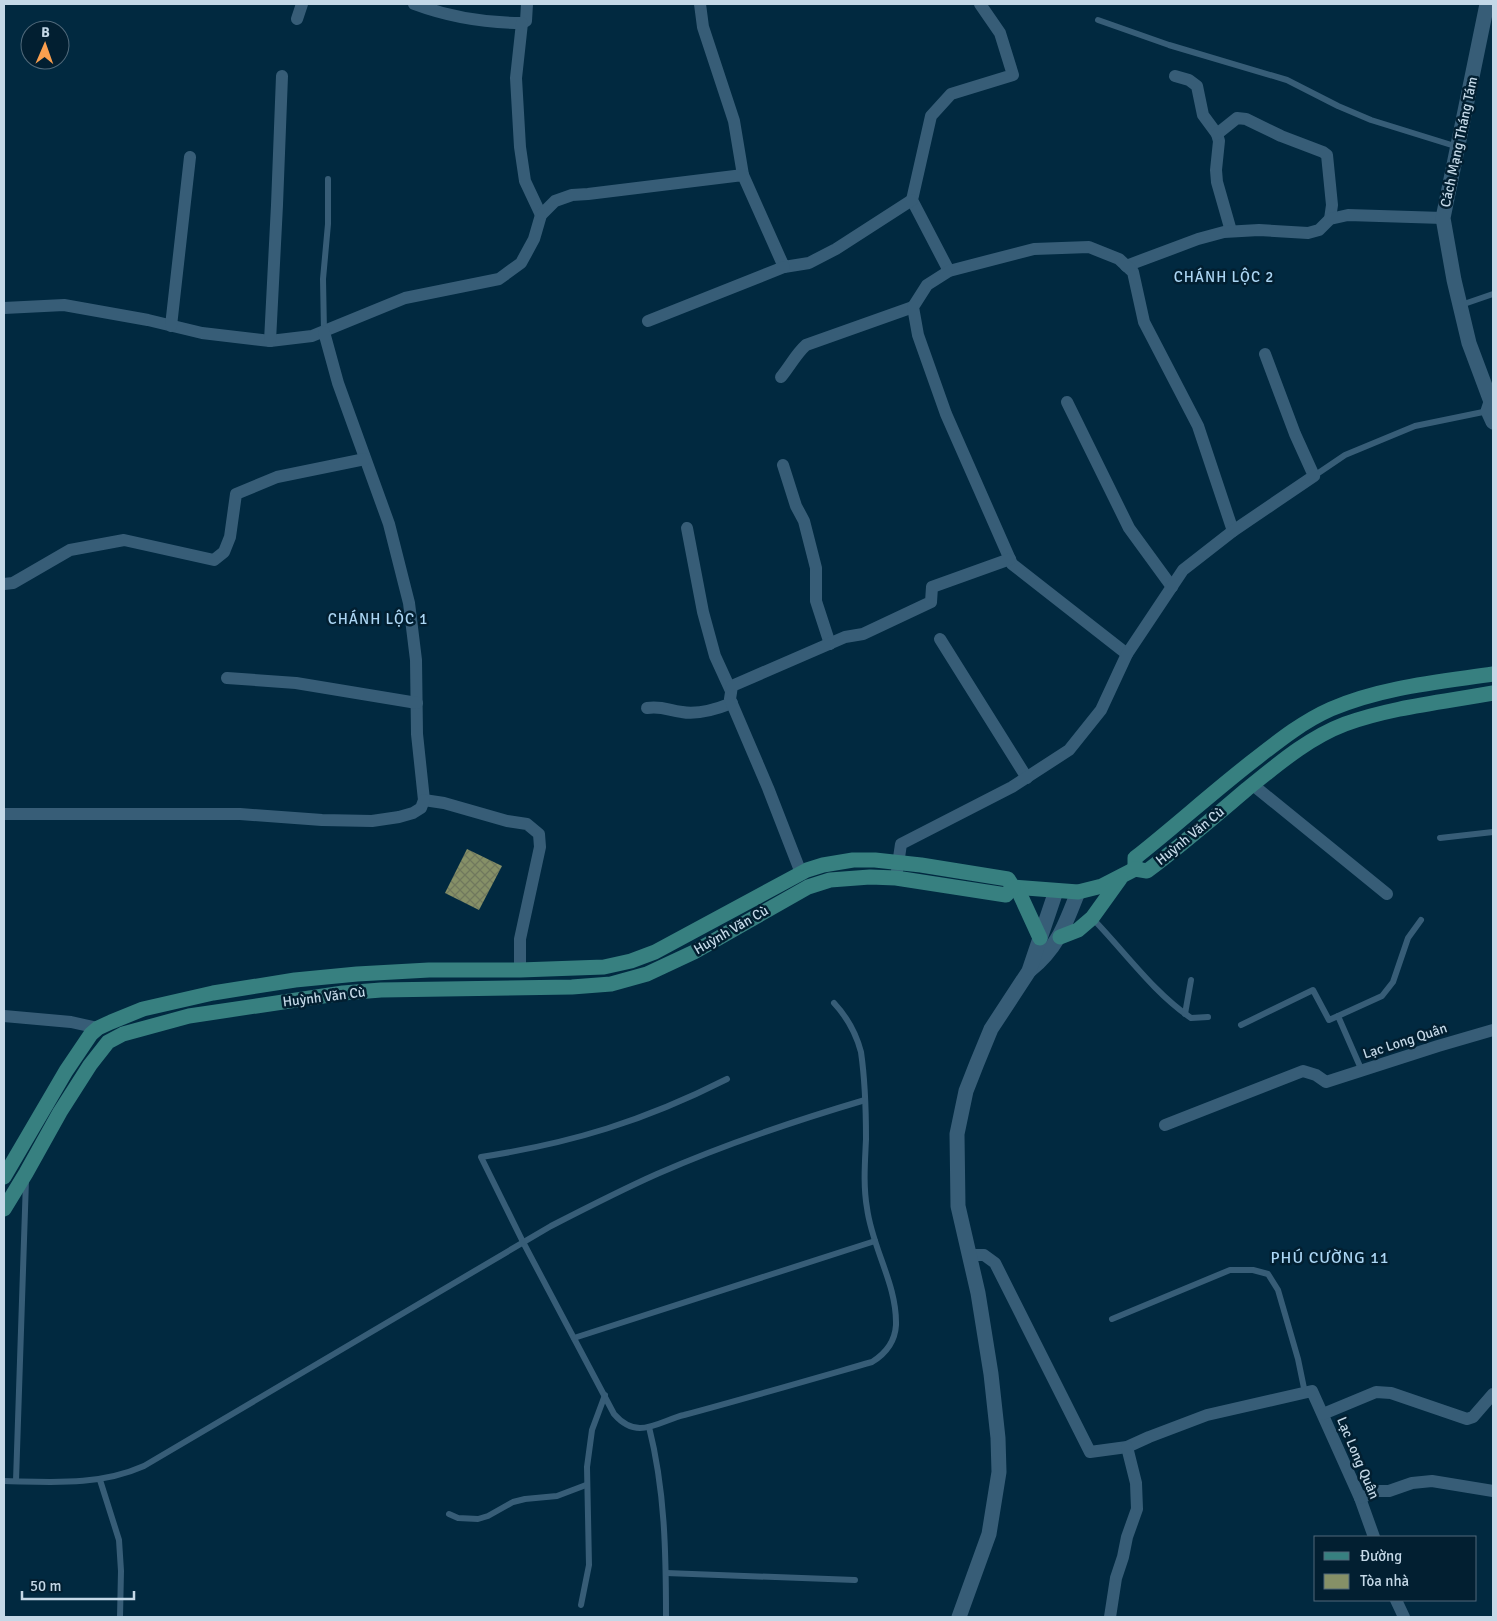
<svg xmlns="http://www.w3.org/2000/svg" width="1497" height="1621" font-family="Signika,sans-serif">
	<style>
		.building { fill: url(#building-cross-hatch) }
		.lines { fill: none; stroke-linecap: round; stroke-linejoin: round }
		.service { stroke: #375d77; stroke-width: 6 }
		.minor { stroke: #375d77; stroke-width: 12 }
		.tertiary { stroke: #375d77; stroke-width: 15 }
		.secondary { stroke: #375d77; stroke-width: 15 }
		.primary { stroke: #378080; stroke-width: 15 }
		.labels { text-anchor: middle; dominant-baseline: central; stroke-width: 5; stroke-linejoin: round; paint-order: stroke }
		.street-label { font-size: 14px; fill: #c4d8e7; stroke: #021f31 }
		.neighbourhood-label { font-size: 15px; letter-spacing: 1px; fill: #acd6f4; stroke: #021f31 }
		.quarter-label { font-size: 16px; letter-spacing: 1px; fill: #acd6f4; stroke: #021f31 }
	</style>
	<defs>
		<pattern id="building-cross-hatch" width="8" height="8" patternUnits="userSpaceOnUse" patternTransform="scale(1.25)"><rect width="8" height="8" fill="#869067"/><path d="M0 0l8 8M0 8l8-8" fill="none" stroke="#70785d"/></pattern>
	</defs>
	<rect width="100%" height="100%" fill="#012940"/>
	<path class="building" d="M467 849 502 866 479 910 445 893Z"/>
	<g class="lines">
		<g class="service">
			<path d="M1098 20 1169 45 1287 80 1338 106 1371 120 1458 147"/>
			<path d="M1461 305 1493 294"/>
			<path d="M324 332 323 279 328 224V179"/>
			<path d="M1314 476 1345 455 1415 426 1488 411"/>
			<path d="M1440 838 1493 832"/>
			<path d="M1093 919C1125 952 1153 992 1191 1018L1208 1017"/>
			<path d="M1185 1014 1191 980"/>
			<path d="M1338 1016 1382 996 1393 982 1408 938 1421 920"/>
			<path d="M1241 1025 1313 990 1329 1020 1338 1016 1362 1071"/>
			<path d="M727 1079C644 1121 572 1143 481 1157L523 1242 614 1414C621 1422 629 1428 640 1428 654 1428 670 1418 684 1415 747 1398 809 1380 872 1362 885 1354 895 1342 896 1325 897 1284 872 1248 867 1208 863 1185 865 1162 866 1139 866 1111 865 1080 861 1052 856 1033 848 1018 834 1003"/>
			<path d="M1112 1319 1230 1270H1253L1268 1274 1278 1290 1298 1359 1305 1393"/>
			<path d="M574 1338 875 1241"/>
			<path d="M649 1427C665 1490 666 1553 666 1617"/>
			<path d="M100 1480 119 1540 121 1571 120 1617"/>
			<path d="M4 1481C52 1482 99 1486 144 1466L551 1226C586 1208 621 1190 657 1174 725 1144 794 1121 865 1100"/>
			<path d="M16 1481 26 1180"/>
			<path d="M449 1514 458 1518 478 1519 488 1516 513 1502 525 1499 557 1496 586 1485"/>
			<path d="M666 1573 855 1580"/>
			<path d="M581 1605 589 1565 587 1467 592 1430 605 1395"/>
		</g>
		<g class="minor">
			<path d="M414 4C449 17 484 23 522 23L526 21 527 4"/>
			<path d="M700 4 703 27 734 121 743 175"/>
			<path d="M297 19 302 4"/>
			<path d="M522 23 516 78 520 147 525 181 541 215"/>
			<path d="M1175 76 1189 80 1197 86 1203 115 1217 134 1219 141 1216 170 1217 182 1231 231"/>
			<path d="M1217 134 1237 118 1246 119 1281 136 1323 152 1327 155 1332 205 1330 219"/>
			<path d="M1126 266 1198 239 1224 232 1259 230 1308 233 1319 230 1330 219 1348 215 1443 218"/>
			<path d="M949 271 912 200 931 116 951 94 1013 75 1000 33 980 4"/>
			<path d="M4 308 64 305 148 320 202 333 270 341 312 336 405 298 499 279 521 263 534 239 541 215 555 201 572 195 588 194 743 175 784 267 809 263 836 249 912 200"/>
			<path d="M648 321 784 267"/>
			<path d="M171 326 190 157"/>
			<path d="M324 332 338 383 389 524 409 603 416 660 417 734 424 800 444 803 507 821 527 824 539 834 540 847 520 939V970"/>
			<path d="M270 341 277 205 282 76"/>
			<path d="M781 377C790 366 796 354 806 345L913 307"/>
			<path d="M1067 402 1129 528 1172 587"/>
			<path d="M783 465 796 506 804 521 816 568V601L830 644"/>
			<path d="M687 528 703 612 715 656 731 691"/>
			<path d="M4 584 13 583 70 550 124 540 214 560 224 552 230 537 236 494 277 477 365 459"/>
			<path d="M940 639 1027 778"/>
			<path d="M1127 654 1012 564 946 414 918 335 913 307 927 285 949 271 1034 249 1089 247 1119 259 1133 272 1144 322 1198 426 1233 531"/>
			<path d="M227 678 296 683 417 703"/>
			<path d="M647 708C663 706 667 710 682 712 698 715 717 709 732 703"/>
			<path d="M1253 785 1387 894"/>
			<path d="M4 814H240L322 820 372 821 399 817 413 813 421 808 424 800"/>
			<path d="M801 873 768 788 730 699 732 686 845 637 863 634 931 602 932 587 1010 559"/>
			<path d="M896 878 901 844 1012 787 1069 750 1101 710 1127 654 1183 570 1233 531 1314 476 1295 434 1265 354"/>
			<path d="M4 1016 71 1022 98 1028"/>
			<path d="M1165 1125 1303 1071 1316 1075 1326 1082 1438 1046 1493 1030"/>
			<path d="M969 1255H984L995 1263 1090 1452 1127 1447 1149 1437 1207 1415 1312 1391 1360 1498 1374 1537"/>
			<path d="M1323 1414 1376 1392 1391 1393 1467 1419 1473 1417 1493 1394"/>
			<path d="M1360 1498 1378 1491H1389L1412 1483 1432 1481 1493 1491"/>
			<path d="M1396 1600 1404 1617"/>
			<path d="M1110 1617 1116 1578 1123 1557 1127 1537 1137 1509 1136 1483 1127 1447"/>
		</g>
		<g class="tertiary">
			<path d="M1030 970C1058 947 1065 925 1078 892"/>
			<path d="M959 1617 989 1534 999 1472 998 1438 991 1374 978 1293 958 1206 957 1134 966 1091 977 1063 991 1029 1029 971 1056 891"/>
		</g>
		<path class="secondary" d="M1487 4 1443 218 1454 280 1469 343 1491 402 1488 411 1493 422"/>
		<g class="primary">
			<path d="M1135 869V858C1177 825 1216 789 1258 757 1281 739 1304 721 1331 709 1382 687 1439 682 1493 674"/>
			<path d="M1013 887 1078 892 1102 886 1135 869 1147 871C1182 845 1214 817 1247 789 1277 765 1308 738 1345 724 1392 707 1444 702 1493 693"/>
			<path d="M1017 888 1040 938"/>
			<path d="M1060 937 1078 930 1092 918 1120 879"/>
			<path d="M4 1177 66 1071 91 1034 98 1028 111 1022 143 1009 213 993 295 980 357 974 429 970H520L604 967 631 961 655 952 807 870 823 865 853 860H875L921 865 1008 879 1013 887"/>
			<path d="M4 1209 26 1173 60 1112 90 1065 108 1042 123 1034 189 1016 343 993 381 990 572 987 611 984 647 974 694 952 808 887 830 880 870 877 896 878 1006 895 1013 887"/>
		</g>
	</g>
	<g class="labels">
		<g class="street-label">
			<text transform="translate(1459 142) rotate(-78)">Cách Mạng Tháng Tám</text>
			<text transform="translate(1190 836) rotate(-39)">Huỳnh Văn Cù</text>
			<text transform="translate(731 930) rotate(-30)">Huỳnh Văn Cù</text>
			<text transform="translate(324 997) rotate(-7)">Huỳnh Văn Cù</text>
			<text transform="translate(1405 1041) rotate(-18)">Lạc Long Quân</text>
			<text transform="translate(1358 1458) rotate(67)">Lạc Long Quân</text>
		</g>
		<g class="neighbourhood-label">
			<text x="1224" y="277">CHÁNH LỘC 2</text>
			<text x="378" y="619">CHÁNH LỘC 1</text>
		</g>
		<g class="quarter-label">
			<text x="1330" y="1258">PHÚ CƯỜNG 11</text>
		</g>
	</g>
	<rect width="1497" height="1621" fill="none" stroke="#c4d8e7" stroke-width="10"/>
	<rect x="1314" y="1536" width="162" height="65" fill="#021f31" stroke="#50697a"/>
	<rect x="1324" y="1552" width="25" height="8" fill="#378080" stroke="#50697a"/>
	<text x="1360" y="1561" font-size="15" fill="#c4d8e7">Đường</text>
	<rect x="1324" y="1574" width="25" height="15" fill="#869067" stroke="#50697a"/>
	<text x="1360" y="1586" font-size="15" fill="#c4d8e7">Tòa nhà</text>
	<g transform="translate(45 45) rotate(2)"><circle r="24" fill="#021f31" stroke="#50697a"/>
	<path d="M0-4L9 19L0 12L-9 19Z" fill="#fa9f4f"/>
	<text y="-8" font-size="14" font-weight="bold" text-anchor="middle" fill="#c4d8e7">B</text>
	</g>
	<path d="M22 1591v8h112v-8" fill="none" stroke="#c4d8e7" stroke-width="2.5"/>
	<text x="30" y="1591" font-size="15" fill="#c4d8e7" stroke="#021f31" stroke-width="4" paint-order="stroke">50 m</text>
</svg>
